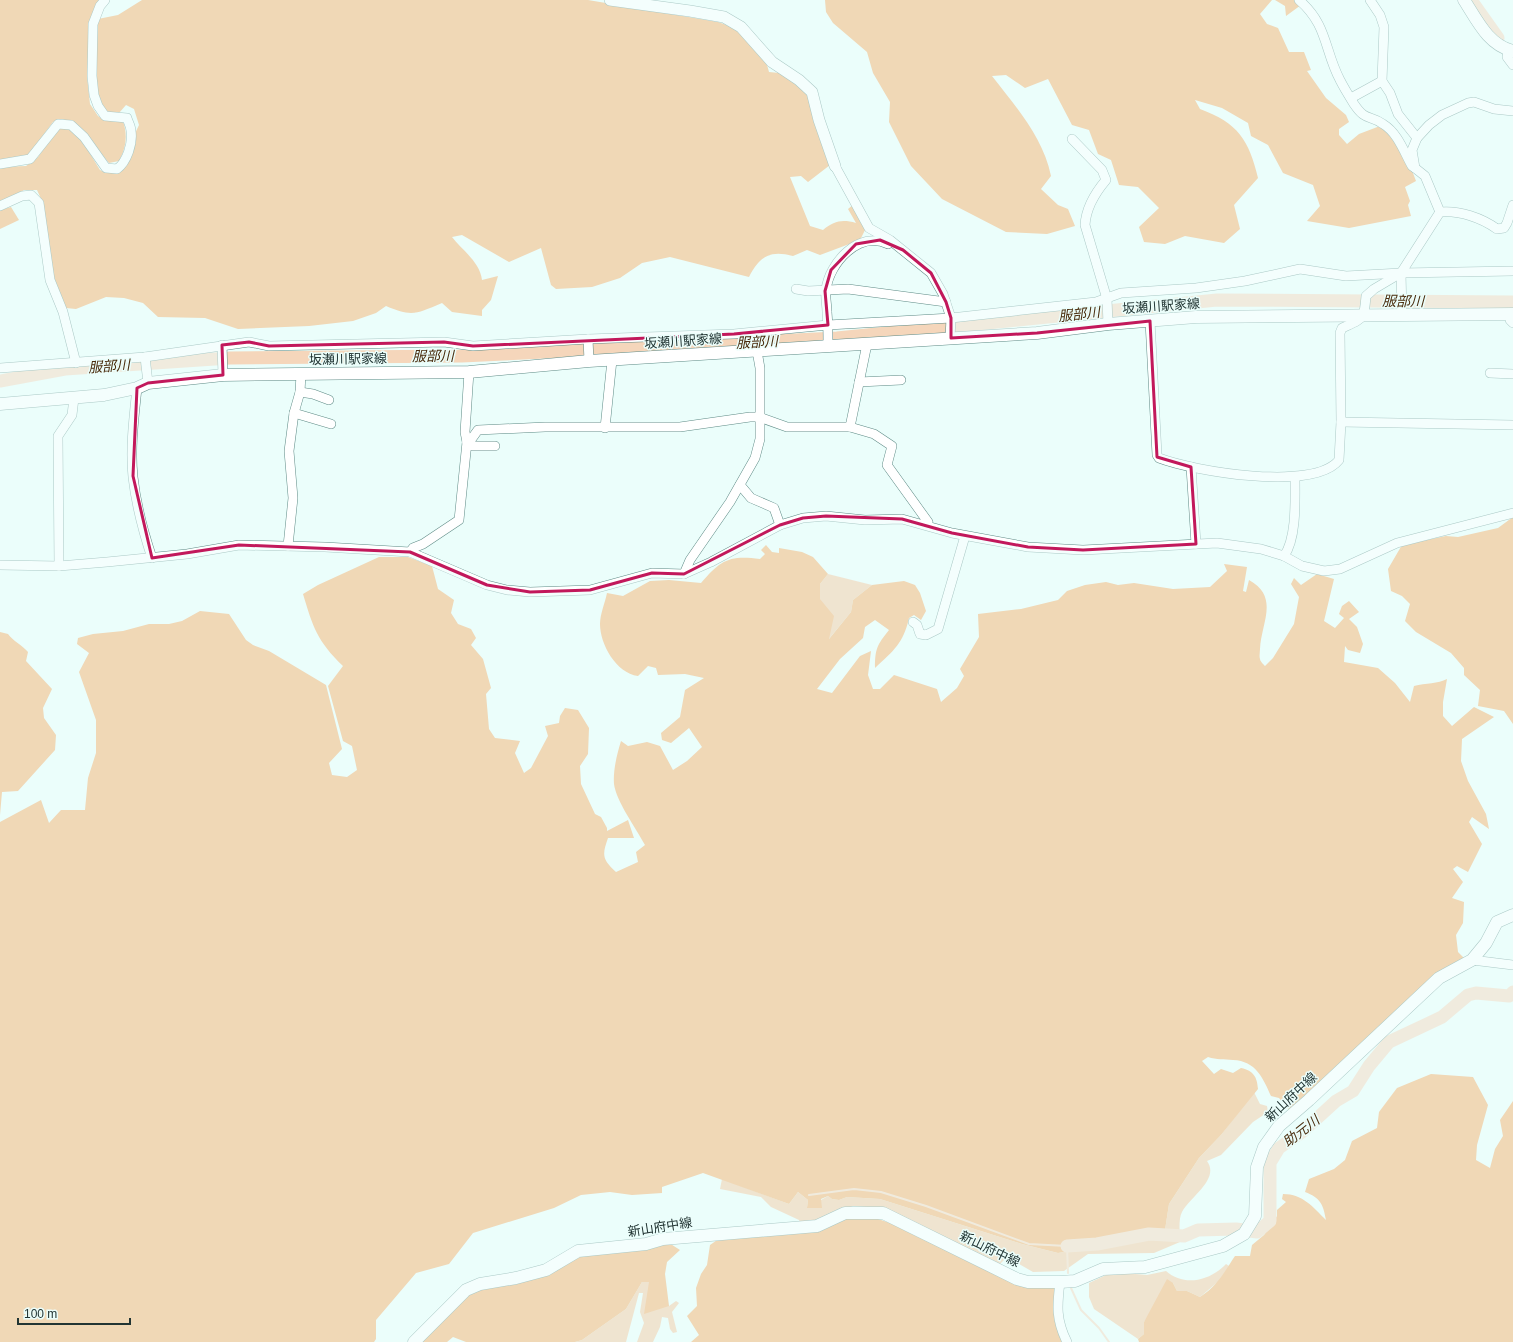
<svg xmlns="http://www.w3.org/2000/svg" width="1513" height="1342" font-family="Arial,'Noto Sans JP',sans-serif">
	<style>
		.green { fill: #f4c69c }
		.forest { fill: #f5aa62 }
		.lines { fill: none; stroke-linecap: round; stroke-linejoin: round }
		.stream { stroke: #f5d6bb; stroke-width: 2 }
		.river { stroke: #f5d6bb; stroke-width: 13 }
		.minor-casing { stroke: #5e8b86; stroke-width: 10 }
		.tertiary-casing { stroke: #5e8b86; stroke-width: 12 }
		.secondary-casing { stroke: #5e8b86; stroke-width: 13 }
		.minor { stroke: #fff; stroke-width: 9 }
		.tertiary { stroke: #fff; stroke-width: 11 }
		.secondary { stroke: #fff; stroke-width: 12 }
		.marked { fill: none; stroke: #c2185b; stroke-width: 3; stroke-linejoin: round }
		.labels { text-anchor: middle; dominant-baseline: central; stroke-width: 3; stroke-linejoin: round; paint-order: stroke }
		.street-label { font-size: 13px; fill: #223533; stroke: #ebfefb }
		.water-label { font-size: 14px; font-style: italic; fill: #4a2c0d; stroke: #ebfefb }
	</style>
	<rect width="100%" height="100%" fill="#ebfefb"/>
	<g class="green">
		<path d="M828 574 872 585 853 600 851 612 828 640 820 599V584Z"/>
		<path d="M1254 1092 1260 1104 1267 1106 1268 1112 1253 1122 1221 1155 1207 1161C1220 1179 1191 1196 1182 1212 1178 1219 1180 1234 1180 1242L1154 1253 1088 1254 1064 1271 1033 1272 1007 1257 999 1265 881 1208 853 1206 819 1221 800 1223 799 1220 771 1207 761 1197 720 1189 722 1179 789 1204 798 1192 808 1200 807 1208 828 1196 832 1199 839 1200 847 1197 880 1199 1022 1244 1058 1253 1131 1240 1165 1230 1169 1204 1199 1158 1221 1135Z"/>
		<path d="M1226 1264 1229 1266 1220 1280 1200 1297 1187 1291H1177L1173 1283 1144 1322V1334L1138 1339 1094 1309 1089 1297V1283L1106 1275 1124 1273 1147 1275 1166 1271C1184 1287 1210 1281 1226 1264Z"/>
		<path d="M649 1281 669 1306 676 1301 679 1303 672 1312 677 1332 673 1333 670 1329 668 1318 662 1317 660 1327 653 1342H637L644 1323 640 1312 643 1293H639L626 1342H575L582 1340 626 1309 642 1282Z"/>
	</g>
	<g class="forest">
		<path d="M0 0H103L92 16 87 76 90 104 98 116 105 121H123C128 136 126 148 119 161L109 163 75 123 62 119 53 122 27 157 0 161Z"/>
		<path d="M142 0H588L718 22C742 29 763 47 769 72L779 73 808 91 830 165 808 182 801 176 790 177 810 226 823 230C834 221 842 219 856 223L848 209 853 205 865 230 860 240 820 255 807 250 793 256C770 250 760 256 749 277L670 257 642 263 620 278 592 287 556 289 551 285 541 248 509 262 462 235 452 237C462 250 480 262 482 280L498 276 491 300 482 310V316L452 312 442 303C416 314 412 317 386 306L376 313 353 321 309 326 238 329 205 318 158 317 143 303 124 298 106 297 76 309 66 308 52 274 42 201 37 190H24L5 201H0V167L26 166 38 157 58 128H69L78 134 100 170 106 173H116L139 125 134 109 126 105 119 113 106 112C91 92 97 44 98 19L118 15Z"/>
		<path d="M825 0H1272L1260 14 1267 24 1278 28 1289 52H1304L1311 70 1307 71 1326 98 1346 115 1349 122 1339 129V135L1347 144 1359 134 1380 126C1396 140 1409 160 1416 181L1405 187 1410 201 1408 205 1411 216 1349 228 1307 221 1320 206 1313 185 1283 173 1268 145 1251 136 1248 123 1222 108 1195 100 1200 109C1238 123 1249 140 1258 178L1234 205 1240 229 1224 243 1185 236 1165 244 1144 242 1139 227 1159 208 1138 187 1119 185 1111 160 1098 154 1089 130 1072 125 1048 79 1025 88 1006 75 992 76C1016 107 1043 137 1051 176L1041 189 1058 205 1068 209 1075 226 1047 234 1006 232 942 199 911 166 889 122 890 102 873 73 867 52 833 23 826 12Z"/>
		<path d="M1275 0H1295L1301 5 1286 16 1285 6Z"/>
		<path d="M11 207 19 220 0 229V210Z"/>
		<path d="M1513 517V724L1504 711 1478 706 1480 690 1464 675V668L1451 653 1416 632 1405 621 1410 604 1402 596 1391 591 1388 569 1402 545 1446 536 1458 537 1498 528Z"/>
		<path d="M766 545 772 552 779 553V548L802 552 813 557 828 574 820 584V599L834 616 829 639 851 612 853 600 872 585 904 581 915 585 920 593 926 611 921 620 914 615 909 618C903 644 894 650 875 668 875 649 877 645 889 630L875 620 865 627 863 638 840 659 817 689 832 693 860 656 871 651 868 675 873 689H880L894 675 937 689 941 702 957 688 964 676 960 669 979 637 978 614 1021 609 1058 600 1067 591 1085 585 1106 582 1118 585 1134 583 1173 589 1210 587 1227 571 1224 564 1247 567 1243 591 1246 592 1249 580C1280 597 1261 623 1260 649 1260 652 1259 656 1260 659 1260 661 1263 664 1265 666L1273 658 1294 624 1299 597 1291 584 1294 578 1301 585 1317 574 1334 579 1324 621 1335 628 1344 618 1339 614 1342 606 1349 601 1359 612 1349 619 1357 627 1363 644 1360 653 1348 650 1345 646 1344 662 1378 668 1395 683 1410 702 1414 686C1426 683 1438 684 1447 679L1443 702V716L1452 726 1474 707 1494 717 1462 739 1461 761 1468 781 1486 814 1489 829 1472 817 1469 822 1482 844 1468 872 1457 866 1453 869 1463 882 1452 898 1464 902 1463 923 1456 935 1458 952 1465 959 1456 966 1446 967 1291 1112 1279 1098 1271 1096C1263 1078 1256 1061 1233 1060 1224 1059 1217 1060 1208 1057L1202 1061 1214 1074 1221 1069 1233 1073 1241 1068C1254 1071 1257 1077 1258 1089L1221 1135 1199 1158 1169 1204 1165 1230 1131 1240 1058 1253 1022 1244 880 1199 847 1197 839 1200 832 1199 828 1196 821 1199 822 1208H807L808 1200 798 1192 789 1204 703 1173 662 1187V1193L632 1195 610 1192 581 1195 554 1208 473 1233 449 1264 416 1273 376 1320V1339L374 1342H0V822L41 800 49 823 61 810H85L88 778 96 753V720L79 672 89 653 77 644 78 638 93 634 123 631 149 624H169L182 621 200 611 229 614 246 640 253 645 269 651 326 685 342 749 329 763 332 775 347 777 357 770 352 746 343 741 328 686 343 666C317 641 313 627 303 594L318 585 379 557H408L432 566 438 589 454 600 451 613 458 624 471 629 476 638 471 645 483 659 491 688 486 694 489 729 495 738 520 741 515 753 524 773 531 768 548 736 545 726 559 723 560 716 565 708 578 710 589 728 588 754 580 766 581 784 595 814 601 817 607 828V831L628 820 634 838H608C602 855 602 859 616 872L638 862 636 852 645 845C636 828 616 801 614 784 613 770 617 754 621 741L628 746 647 742 660 746 673 770 687 761 702 747 689 728 671 743 662 740 661 733 680 717 685 690 704 678 685 674 658 675 656 668 648 666 638 676C616 673 600 644 600 624 600 614 605 603 607 593L623 596 650 581 669 580 701 583C721 560 729 555 760 559L765 554 761 550Z"/>
		<path d="M0 632 8 634C13 641 22 645 28 652L26 661 52 689 43 708 44 718 56 735 55 750 18 791 2 792 0 815Z"/>
		<path d="M1431 1074 1473 1077 1488 1105 1477 1145 1476 1160 1490 1168 1495 1149 1503 1136 1500 1120 1513 1101V1342H1139L1138 1339 1144 1334V1322L1167 1279 1173 1283 1177 1291H1187L1200 1297C1218 1285 1223 1274 1235 1256H1250L1252 1245 1264 1235 1277 1216V1210L1286 1202 1282 1199 1283 1194C1303 1194 1313 1207 1326 1220 1323 1203 1320 1198 1305 1192L1309 1179 1334 1169 1345 1160 1352 1141 1377 1128 1379 1112 1397 1088Z"/>
		<path d="M863 1214 896 1225 1001 1275 1057 1288 1065 1342H691L699 1335 687 1316 697 1306 696 1288 701 1274 707 1265 710 1245 723 1236Z"/>
		<path d="M666 1241 680 1250 667 1262 665 1274 669 1306 644 1314 649 1282H642L626 1309 582 1340 575 1342H466L453 1337 447 1342H417L463 1297 476 1291 588 1254Z"/>
	</g>
	<g class="lines">
		<g class="stream">
			<path d="M809 1195 854 1189 881 1192 926 1206 1029 1244 1067 1246 1068 1273"/>
			<path d="M1071 1288 1081 1310 1099 1328 1109 1342"/>
		</g>
		<g class="river">
			<path d="M1471 0 1498 38"/>
			<path d="M0 381 65 369 230 358 462 356 837 338 1217 300 1513 302"/>
			<path d="M1067 1246 1097 1244 1149 1234 1184 1236 1198 1230 1236 1229 1257 1232 1270 1221V1163L1279 1148 1302 1132 1336 1101 1353 1091 1369 1066 1389 1042 1442 1017 1468 995 1476 993 1509 996 1513 992"/>
		</g>
		<defs>
			<g id="minor">
				<path d="M1299 0C1328 25 1324 50 1340 80 1344 88 1349 96 1354 104 1366 122 1369 114 1383 124 1398 133 1404 152 1412 166L1415 168"/>
				<path d="M1370 0 1380 15 1384 27 1382 81 1390 93 1398 114 1417 138"/>
				<path d="M1508 50 1507 57 1513 65"/>
				<path d="M1351 98 1382 81"/>
				<path d="M1072 139 1102 170 1106 180C1095 193 1086 208 1085 225L1107 299 1108 324"/>
				<path d="M0 164 30 159 58 124 71 125 84 137 106 168 117 169C127 162 133 143 131 131 131 126 128 122 127 118L105 116 98 106 94 95 92 76 93 24 100 6 105 0"/>
				<path d="M835 166 869 228 890 240 931 273 943 294 951 318 950 338"/>
				<path d="M0 206 22 196 31 195 39 203 50 280 63 312 76 363"/>
				<path d="M1440 212 1425 176 1415 168 1412 150 1417 138 1429 125 1442 115 1468 103 1474 102 1494 109 1513 111"/>
				<path d="M1401 273 1402 314"/>
				<path d="M796 289 808 291 848 289 946 302"/>
				<path d="M1510 314V320L1513 323"/>
				<path d="M1150 321 1157 455 1159 458C1193 471 1314 492 1339 460L1341 422 1340 333 1342 328C1364 318 1364 320 1366 296L1374 289 1401 273 1440 212C1459 210 1482 218 1497 229L1504 228 1507 223 1513 205"/>
				<path d="M588 339 589 361"/>
				<path d="M222 345 223 375"/>
				<path d="M828 346C828 335 828 323 827 312 827 305 825 297 826 290 829 263 859 230 888 244"/>
				<path d="M145 357 148 383"/>
				<path d="M0 368 145 357 249 342 269 346 444 342 473 346 588 339 734 334 828 325 951 318 1096 302 1121 293 1196 288 1245 281 1300 269 1346 276 1401 273 1513 271"/>
				<path d="M1490 373 1513 374"/>
				<path d="M859 382 901 380"/>
				<path d="M137 388C134 417 130 448 133 477 136 504 143 531 152 558"/>
				<path d="M300 392 313 394 329 400"/>
				<path d="M294 413 331 424"/>
				<path d="M1341 422 1513 425"/>
				<path d="M850 427 867 344"/>
				<path d="M605 428 612 360"/>
				<path d="M467 442 470 441 478 430 545 427H680L750 417H759L787 427H850L874 434 892 446 887 465 928 522 926 524"/>
				<path d="M467 442 472 446H495"/>
				<path d="M1191 467 1196 544"/>
				<path d="M740 485 751 498 774 508 780 525"/>
				<path d="M288 546 293 498 289 451 294 413 300 392 301 374"/>
				<path d="M410 552 413 548 423 544 459 520 467 442 465 432 469 372"/>
				<path d="M1284 556C1297 538 1295 499 1295 477"/>
				<path d="M0 565 59 566 107 562 187 554 239 545 325 547 410 552 487 585 507 590 530 592 590 590 652 573 684 574 711 562 780 525 803 518 826 516 865 520 902 519 952 533 1028 547 1083 550 1217 543 1261 549 1284 556 1302 566 1324 571 1340 569 1397 543 1513 513"/>
				<path d="M59 566 58 436 72 415 74 398"/>
				<path d="M684 574 690 560 730 502 755 458 760 439V368L757 351"/>
				<path d="M913 622 917 625 920 634 926 635 938 629 965 536"/>
				<path d="M1472 960 1513 965"/>
				<path d="M1060 1282C1057 1306 1056 1320 1067 1342"/>
			</g>
			<path id="tertiary" d="M610 0 690 11 724 17 741 27 772 62 799 80 812 92 819 120 835 166"/>
			<g id="secondary">
				<path d="M1464 0C1477 20 1488 45 1513 51"/>
				<path d="M0 404 104 395 137 388 148 383 223 375 469 372 589 361 1037 333 1108 324 1196 317 1513 314"/>
				<path d="M414 1342 466 1290 480 1284 516 1278 546 1270 578 1251 646 1244 663 1239 817 1226 845 1213H883L1017 1279 1028 1282H1060L1075 1281 1103 1269 1145 1267 1223 1246 1244 1234 1255 1216 1257 1167 1264 1147 1279 1126 1309 1100 1439 978 1472 960 1486 943 1497 922 1513 915"/>
			</g>
		</defs>
		<use href="#minor" class="minor-casing"/>
		<use href="#tertiary" class="tertiary-casing"/>
		<use href="#secondary" class="secondary-casing"/>
		<use href="#minor" class="minor"/>
		<use href="#tertiary" class="tertiary"/>
		<use href="#secondary" class="secondary"/>
	</g>
	<path d="M0 0H1513V1342H0ZM880 240 903 250 931 273 946 302 951 318V338L1037 333 1150 321 1157 457 1191 467 1196 544 1083 550 1028 547 952 533 902 519 826 516 803 518 780 525 684 574 652 573 590 590 530 592 487 585 410 552 239 545 152 558 133 476 137 388 148 383 223 375 222 345 249 342 269 346 444 342 473 346 734 334 828 325 825 291 831 270 856 244Z" fill="#ebfefb" fill-opacity=".55" fill-rule="evenodd"/>
	<path class="marked" d="M880 240 903 250 931 273 946 302 951 318V338L1037 333 1150 321 1157 457 1191 467 1196 544 1083 550 1028 547 952 533 902 519 826 516 803 518 780 525 684 574 652 573 590 590 530 592 487 585 410 552 239 545 152 558 133 476 137 388 148 383 223 375 222 345 249 342 269 346 444 342 473 346 734 334 828 325 825 291 831 270 856 244Z"/>
	<g class="labels">
		<g class="street-label">
			<text transform="translate(1161 306) rotate(-4)">坂瀬川駅家線</text>
			<text transform="translate(683 341) rotate(-4)">坂瀬川駅家線</text>
			<text transform="translate(348 359) rotate(-1)">坂瀬川駅家線</text>
			<text transform="translate(1291 1097) rotate(-43)">新山府中線</text>
			<text transform="translate(660 1227) rotate(-9)">新山府中線</text>
			<text transform="translate(990 1249) rotate(26)">新山府中線</text>
		</g>
		<g class="water-label">
			<text transform="translate(1403 301) rotate(1)">服部川</text>
			<text transform="translate(1079 314) rotate(-6)">服部川</text>
			<text transform="translate(757 342) rotate(-3)">服部川</text>
			<text transform="translate(433 356) rotate(-1)">服部川</text>
			<text transform="translate(109 366) rotate(-4)">服部川</text>
			<text transform="translate(1301 1131) rotate(-38)">助元川</text>
		</g>
	</g>
	<path d="M18 1318v6h112v-6" fill="none" stroke="#223533" stroke-width="2"/>
	<text x="24" y="1318" font-size="12" fill="#223533" stroke="#ebfefb" stroke-width="3" paint-order="stroke">100 m</text>
</svg>
